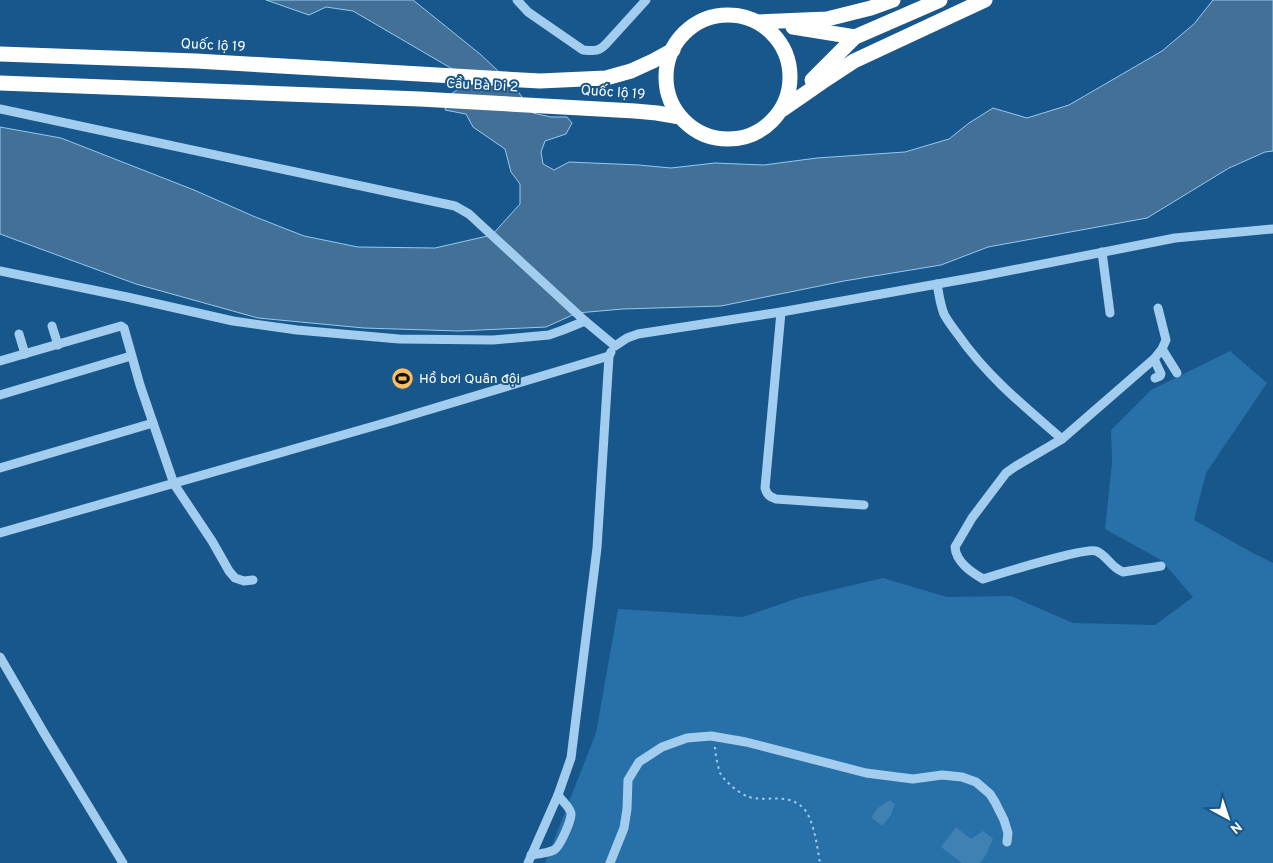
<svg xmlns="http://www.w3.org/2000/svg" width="1273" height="863" font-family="Overpass,sans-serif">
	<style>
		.green { fill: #2770a8 }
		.water { fill: #427096; stroke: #94caf1 }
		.building { fill: #4081b4 }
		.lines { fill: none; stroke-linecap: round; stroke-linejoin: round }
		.path { stroke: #a2cdee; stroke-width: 2; stroke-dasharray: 2.5 4; stroke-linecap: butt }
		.minor { stroke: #a2cdee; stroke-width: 9 }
		.highway { stroke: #fff; stroke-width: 15 }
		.labels { text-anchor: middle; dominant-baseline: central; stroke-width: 4; stroke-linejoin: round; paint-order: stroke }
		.street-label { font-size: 14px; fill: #fff; stroke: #18578c }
		.poi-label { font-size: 14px; fill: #fff; stroke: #18578c; text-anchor: start }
	</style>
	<rect width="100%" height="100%" fill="#18578c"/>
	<path class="green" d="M1230 351 1267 383 1206 473 1194 520 1251 552 1273 563V863H545L596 733 618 609 743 617 798 598 883 578 947 597 1011 596 1073 623 1155 625 1193 597 1161 560 1105 529 1112 463 1111 430 1151 390Z"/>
	<path class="water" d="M266 0H413L480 54 515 87 533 113 551 117H567L572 123 566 134 545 141 541 152 543 164 554 170 569 162 639 165 671 168 715 163 764 165 817 158 905 152 949 139 969 123 993 108 1027 118 1069 105 1162 51 1194 24 1213 0H1273V151L1265 152 1229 168 1147 218 988 247 941 265 844 281 721 306 623 309 577 313 546 327 459 331 364 328 258 318 136 284 0 234V127L61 138 194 190 253 216 304 236 358 247 435 248 492 235 520 204V184L511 172 505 149 473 127 466 114 445 110 448 96 460 88 468 85 461 74 353 11 326 7 309 15Z"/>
	<g class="building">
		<path d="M890 800 895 804 891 815 882 826 871 817 879 807Z"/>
		<path d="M956 827 971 839 983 831 993 839 986 855 980 863H962L941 847Z"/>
	</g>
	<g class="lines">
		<path class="path" d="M715 747C715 753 718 767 720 773 725 782 740 794 749 797 767 802 785 793 801 806 814 816 817 847 820 863"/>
		<g class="minor">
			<path d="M517 0 528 12 583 50C594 51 598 52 606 44L646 0"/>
			<path d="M0 109 455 206 469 214 585 321 615 346 627 338 638 334 781 312 982 276 1175 238 1273 229"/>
			<path d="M1102 252 1110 313"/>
			<path d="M0 271 127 297 233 321 297 330 399 339 493 340 549 335 563 330 585 321"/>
			<path d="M937 284C939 294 940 304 944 314 948 322 954 329 959 336 987 376 1025 407 1062 439"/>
			<path d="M1158 308 1166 340 1162 349 1154 359 1062 439 1016 466 1006 473 972 518 955 547C956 562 971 572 983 579 999 574 1086 547 1096 551 1107 555 1111 568 1123 572L1161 566"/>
			<path d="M781 312 765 488C767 495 770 497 776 499L864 505"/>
			<path d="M52 326 58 345"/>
			<path d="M19 334 25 354"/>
			<path d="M1162 349 1177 373"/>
			<path d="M1154 359 1161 374 1160 376 1155 378"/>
			<path d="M0 361 121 326 124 328 140 385 174 484 212 541 229 571 235 578 244 581 253 580"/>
			<path d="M0 395 131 356"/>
			<path d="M0 468 153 423"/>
			<path d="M0 533 388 422 609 356"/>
			<path d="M0 657 44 733 123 863"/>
			<path d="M531 855C538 854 548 853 554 850 560 847 571 821 571 814 571 808 561 800 558 795"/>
			<path d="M528 863 558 795 571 758 597 548 609 356 611 352"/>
			<path d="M610 863 624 828 627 809 628 780 639 762 662 747 687 738 711 736 746 742 866 773 913 779 942 775 962 777 976 782 990 794 995 802 1004 820 1008 833 1007 842"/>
		</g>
		<g class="highway">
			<circle cx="728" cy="77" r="62"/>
			<path d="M757 22 827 19 871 8 893 0"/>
			<path d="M793 27 855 37"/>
			<path d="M0 54 196 61 540 81 606 78 631 71 653 61 673 50"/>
			<path d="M812 80 855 37 940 0"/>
			<path d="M0 83 420 99 635 111 657 113 680 117"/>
			<path d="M783 109 822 82 854 61 985 0"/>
		</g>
	</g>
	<defs>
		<symbol id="stadium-disc" viewBox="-11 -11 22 22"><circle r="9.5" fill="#ffbf5f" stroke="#18578c"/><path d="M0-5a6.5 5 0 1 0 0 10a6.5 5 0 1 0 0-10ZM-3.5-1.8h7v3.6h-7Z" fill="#111"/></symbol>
	</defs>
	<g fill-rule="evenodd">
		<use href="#stadium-disc" x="390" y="366" width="25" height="25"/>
	</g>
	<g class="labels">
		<g class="street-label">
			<text transform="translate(213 46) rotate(3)">Quốc lộ 19</text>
			<text transform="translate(482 86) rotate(3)">Cầu Bà Di 2</text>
			<text transform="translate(613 93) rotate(4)">Quốc lộ 19</text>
		</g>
		<g class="poi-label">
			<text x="419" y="379">Hồ bơi Quân đội</text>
		</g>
	</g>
	<g transform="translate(1228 818) rotate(140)" stroke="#18578c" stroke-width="4" paint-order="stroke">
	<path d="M0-4L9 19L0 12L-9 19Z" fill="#ffffff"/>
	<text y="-8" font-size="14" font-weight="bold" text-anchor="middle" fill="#ffffff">N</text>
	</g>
</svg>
